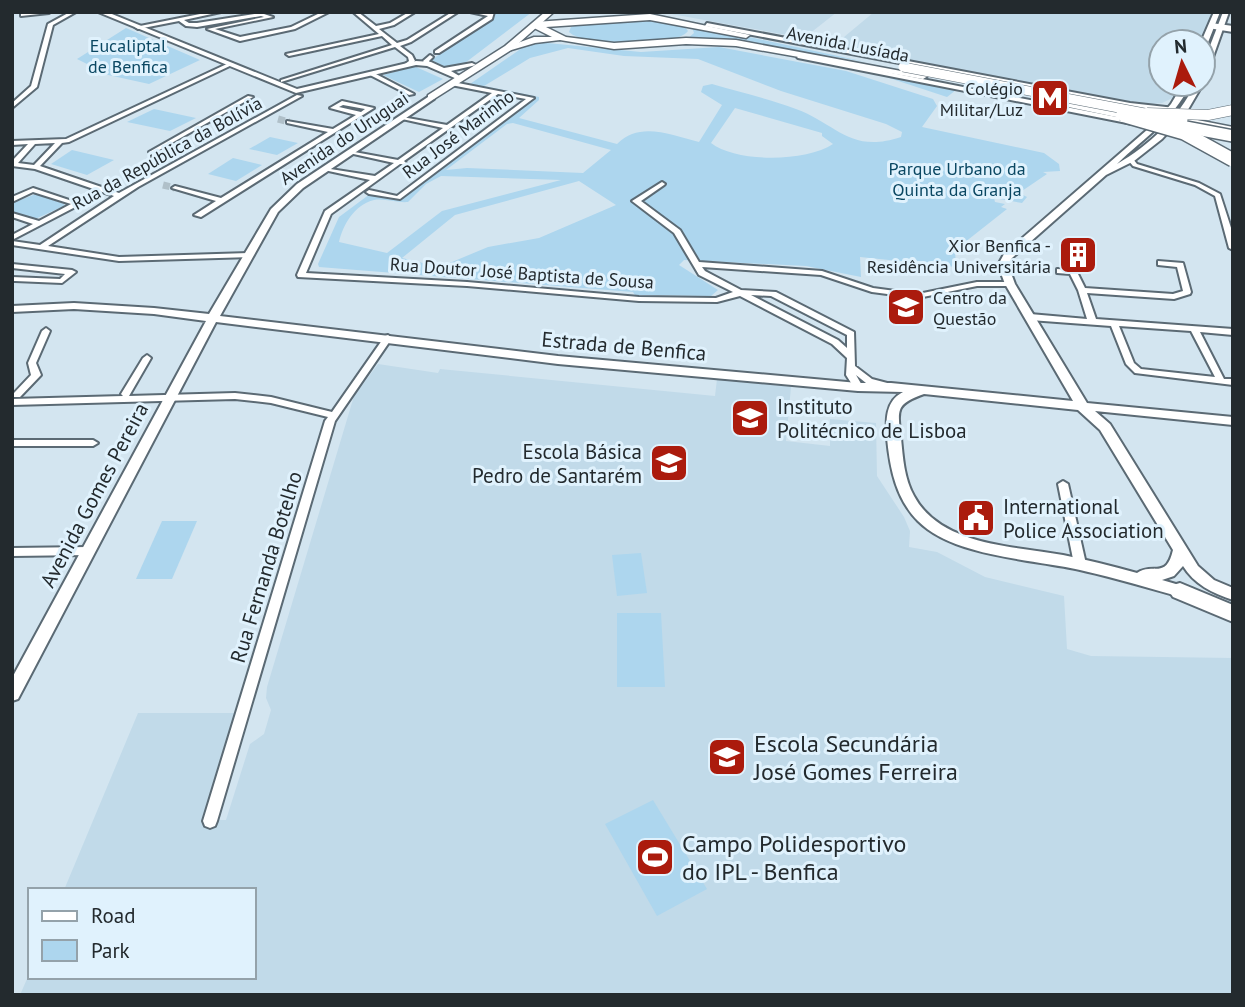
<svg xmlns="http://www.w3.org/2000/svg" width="1245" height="1007" font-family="'PT Sans',sans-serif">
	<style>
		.built { fill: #c1dae9 }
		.green { fill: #add6ee; fill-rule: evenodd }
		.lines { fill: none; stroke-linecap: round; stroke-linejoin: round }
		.minor-tunnel { stroke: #b0c0c9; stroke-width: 7; stroke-dasharray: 7 3.5; stroke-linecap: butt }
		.minor-casing { stroke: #5b6a74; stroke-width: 4 }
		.tertiary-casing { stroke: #5b6a74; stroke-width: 4 }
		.secondary-casing { stroke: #5b6a74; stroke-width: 3 }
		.primary-casing { stroke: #5b6a74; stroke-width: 3 }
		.trunk-casing { stroke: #5b6a74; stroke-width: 4 }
		.minor { fill: #fff; fill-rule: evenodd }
		.tertiary { fill: #fff; fill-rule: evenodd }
		.secondary { fill: #fff; fill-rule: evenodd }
		.primary { fill: #fff; fill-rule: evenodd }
		.trunk { fill: #fff; fill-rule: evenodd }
		.primary-bridge-far1-casing { stroke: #5b6a74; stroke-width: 10; stroke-linecap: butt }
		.primary-bridge-casing { stroke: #5b6a74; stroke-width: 14; stroke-linecap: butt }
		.trunk-bridge-far1-casing { stroke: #5b6a74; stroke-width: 11; stroke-linecap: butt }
		.trunk-bridge-casing { stroke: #5b6a74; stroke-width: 16; stroke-linecap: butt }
		.primary-bridge-far1 { stroke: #fff; stroke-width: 9 }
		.primary-bridge { stroke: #fff; stroke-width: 11 }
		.trunk-bridge-far1 { stroke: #fff; stroke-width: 10 }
		.trunk-bridge { stroke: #fff; stroke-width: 13 }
		.labels { text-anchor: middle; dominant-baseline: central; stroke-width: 6; stroke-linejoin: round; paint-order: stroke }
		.far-street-label { font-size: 18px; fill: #232a2e; stroke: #e0f2fd }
		.far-park-label { font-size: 18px; fill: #0a4762; stroke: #e0f2fd }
		.far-poi-label { font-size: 18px; fill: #232a2e; stroke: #e0f2fd; text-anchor: end }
		.street-label { font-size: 21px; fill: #232a2e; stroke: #e0f2fd }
		.poi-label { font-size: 21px; fill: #232a2e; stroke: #e0f2fd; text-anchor: start }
		.near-poi-label { font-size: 24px; fill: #232a2e; stroke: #e0f2fd; text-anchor: start }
	</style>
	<rect width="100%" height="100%" fill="#d3e5f0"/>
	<g class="built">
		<path d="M660 12H837L804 38Z"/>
		<path d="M874 12H1213L1202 42H1161V84H1184L1179 95 1162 103 1140 105 832 47Z"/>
		<path d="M378 364 438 373 440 369 715 396 717 379 791 387 786 441 830 446V419L876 423 877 476 904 517 910 531 909 547 937 552 985 577 1064 596 1067 649 1091 656 1233 658V995H20L30 972V977H254V890H64L138 713H241L202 820H226L250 744 264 734 271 710 266 698 267 687 354 396Z"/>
	</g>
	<g class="green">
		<path d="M496 12H532L461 66 448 68 431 60 494 18Z"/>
		<path d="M658 20 684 26 688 31C676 48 584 47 569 32L571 27 585 22Z"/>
		<path d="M692 27 726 32 866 62 750 43 687 39 694 33Z"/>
		<path d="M126 28 200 60 149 84 90 71 95 68 77 59Z"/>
		<path d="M537 42 641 52 719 47 846 71 933 99 937 106 922 127 1044 153 1059 164 1060 171 1043 172 1047 174 1019 193 1027 197 1022 203 994 198 995 202 1005 204 1001 207 1007 209 955 250 956 267 860 257 861 277 806 266 684 260 679 265 718 290 711 296 635 295 633 292 319 267 318 264 339 217 370 194 401 200 535 98 470 84 522 48ZM568 48 624 56 698 59 781 91 886 124 902 132 901 137C850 154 837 124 796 109 769 99 740 92 712 84L703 86 701 92 722 105 699 142C670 135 640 121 617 144L519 118 539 100V97L484 86 530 58ZM735 108 822 133V136L833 144C806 162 737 163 711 143ZM513 123 611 150 583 173 467 168 446 170 507 124ZM441 176 561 180 442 211 387 253 339 242C343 225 354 205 374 200 384 198 397 203 408 202L426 184ZM579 181 616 205 539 238 488 247 440 267 402 258 455 215Z"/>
		<path d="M411 67H416L443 79 419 92 383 75Z"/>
		<path d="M877 74 954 89 956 90 947 97Z"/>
		<path d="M154 109 196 118 170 131 127 122Z"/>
		<path d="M270 137 298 143 277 155 249 149Z"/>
		<path d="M72 150 114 160 87 175 51 164Z"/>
		<path d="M233 158 262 165 236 181 208 174Z"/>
		<path d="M36 194 64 204V206L33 220 12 213V203Z"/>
		<path d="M162 521H197L172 579H136Z"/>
		<path d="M641 553 647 593 617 596 612 555Z"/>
		<path d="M617 613H661L665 687H617Z"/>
		<path d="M653 800 707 889 657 916 605 824Z"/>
	</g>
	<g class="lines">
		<g class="minor-tunnel">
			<path d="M278 119 289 122"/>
			<path d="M163 185 175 188"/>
		</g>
		<defs>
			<g id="minor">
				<path d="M25 12H49V13L21 16V14Z"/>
				<path d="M70 12H76L53 25 37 87 12 108V103L31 86 48 24Z"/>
				<path d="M210 12H221L184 20 189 23H197L261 13 273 17 215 29 240 37 291 27 322 12H329L295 29 240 41 207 29 264 17 261 16 197 27 186 26 179 21 138 29 135 27Z"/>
				<path d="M353 12H358L376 26 390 23 409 12H415L394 25 379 29 397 43 407 40 452 12H458L411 42 400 46 412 55 415 61 410 65 405 64 409 61 408 57 395 47 281 82V80L392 45 382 36 289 56 286 54 379 34Z"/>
				<path d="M470 12H494L492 19 439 53H435V51L488 16Z"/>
				<path d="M707 23 1130 103 1184 109 1187 111 1184 113 1130 107 705 26Z"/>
				<path d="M430 55 433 57 429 61 431 64 426 65 423 61Z"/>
				<path d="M800 55 1132 120 1135 122 1132 124 798 58 797 57Z"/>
				<path d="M229 63 234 64 69 142 62 143 40 166 119 193 297 95 302 96 138 187 48 246 119 257 249 253H252V257L119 261 12 245V241L40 245 114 196 35 169 12 166V161L28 144 12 145V141L66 139ZM55 143 34 165 18 163 35 144Z"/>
				<path d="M370 73H374L414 94 409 95 370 75Z"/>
				<path d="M453 82 534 98 400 199 369 194 366 192 369 190 397 196 526 99 498 94 404 161 406 163 405 164H400L331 214 306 273 467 282 639 297 716 298 733 292 699 275 674 233 632 201 662 182 665 184 664 185 641 201 680 230 699 262 822 271 873 288 918 294 977 282H1010L1014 284 1010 286H977L918 298 872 292 821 275 702 267 705 271 741 290 776 292 854 332 855 366 872 379 891 384 893 386 888 389 866 383 856 375 863 387 858 390 855 389 846 375 847 358 832 344 740 296 717 302 639 301 467 286 298 277 297 275 325 211 370 180 324 170V168L375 176 394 163 349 153V151L398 160 443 128 402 119V117L447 125 492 93 451 85V83ZM751 295 771 296 847 335V348L838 340Z"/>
				<path d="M248 96 253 97 154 153 149 152Z"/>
				<path d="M342 101 374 108 201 217 194 215 216 201 172 188 175 186 221 198 328 132 287 123V121L333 129 356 115 330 108ZM343 105 365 109 361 112 339 107Z"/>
				<path d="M1129 159H1133L1137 164 1199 183 1220 194 1233 234V250L1229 248 1215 196 1195 185 1133 166 1128 160Z"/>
				<path d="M33 188 81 204 12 240V235L33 224 12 217V213L39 221 71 204 33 192 12 202V197Z"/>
				<path d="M1158 261 1183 263 1191 292 1190 294 1174 299 1087 293 1096 319 1233 329V335L1200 332 1224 379H1233V385L1135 373 1126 364 1111 326 1030 320 1026 317 1030 314 1087 319 1078 290 1070 274 1057 273V269L1076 270 1085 288 1173 294 1183 291 1177 267 1158 265ZM1119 326 1191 331 1215 377 1141 369 1134 363Z"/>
				<path d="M12 264 72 270 76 272 62 283 15 281H12V277L60 279 65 274 12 268Z"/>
				<path d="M46 328 50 331 36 363 41 375 20 397H14L12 395 14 393 31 375 28 363 42 331Z"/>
				<path d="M388 335 392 338 335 421 217 821 215 826 210 828 205 826 203 821 325 421 328 417 271 403 235 399 12 405V399L123 396 121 394 143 358 147 355 151 358 129 396 235 393 271 397 332 412 385 336Z"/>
				<path d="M12 440H93L98 443 93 446H12Z"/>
				<path d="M1063 481 1068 484 1086 564 1084 567H1076L1074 564 1058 484Z"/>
				<path d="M88 547 92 548 94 551 92 554 88 555 12 556V548Z"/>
			</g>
			<g id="tertiary">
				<path d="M98 12H107L297 89 416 61 431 62 444 68 472 63 476 65 451 71 461 77 457 79 427 66 416 65 296 93Z"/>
				<path d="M1214 12H1220L1207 45 1203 47V42H1201Z"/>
				<path d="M1223 12H1229L1207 74 1203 76V64Z"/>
				<path d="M1183 84H1191C1170 123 1147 135 1117 164 1150 145 1178 118 1195 84H1203L1186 113 1162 139 1134 161 1106 175 1012 258 1008 265 1015 284 1087 403 1233 417V425L1095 411 1110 424 1198 566 1214 580 1233 588V600C1212 593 1194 584 1183 566L1174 576 1162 580 1193 589 1196 593 1193 597 1188 599C1152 589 1116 578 1080 570 1032 559 954 557 918 521 896 499 890 469 887 438 886 421 885 401 903 392L858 391 558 364 216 322 18 699 12 701V678L206 321 154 314 74 309 12 312V306L74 303 154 308 209 314 271 209 297 184 431 95 435 97 434 99 303 188 278 212 220 316 558 356 858 383H891L1073 401 1005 284 998 265 1004 254 1155 123 1171 104ZM924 394 1078 410 1100 430 1173 550C1166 580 1153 562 1137 573 1112 566 1088 560 1063 555 1014 546 941 546 914 496 904 478 903 458 901 438 897 409 896 404 924 394Z"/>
			</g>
			<path id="secondary" d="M545 12H554L511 50 434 99H428V95L505 46Z"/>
			<g id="primary">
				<path d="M650 14 750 35 746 38 650 20 546 27 566 37 614 43 686 38 736 40 928 76 923 79 736 46 686 44 614 49 560 40 535 43 508 51 504 48 534 37H552L532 27 535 22Z"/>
				<path d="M1063 100 1121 112 1126 115 1121 118 1059 105V101Z"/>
				<path d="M1182 117 1233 127V133L1178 122 1177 120Z"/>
			</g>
			<g id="trunk">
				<path d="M1211 23 1233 26V32L1208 28Z"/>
				<path d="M1180 583 1233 605V622L1173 597 1169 591 1173 585Z"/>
			</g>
		</defs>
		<use href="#minor" class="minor-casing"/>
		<use href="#tertiary" class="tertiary-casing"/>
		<use href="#secondary" class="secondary-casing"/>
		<use href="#primary" class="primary-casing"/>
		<use href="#trunk" class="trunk-casing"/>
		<use href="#minor" class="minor"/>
		<use href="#tertiary" class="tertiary"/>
		<use href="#secondary" class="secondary"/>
		<use href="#primary" class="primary"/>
		<use href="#trunk" class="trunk"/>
		<defs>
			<path id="primary-bridge-far1" d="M903 67 1171 118"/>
			<g id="primary-bridge">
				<path d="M1162 116 1182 120"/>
				<path d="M1170 124 1233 136"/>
			</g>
			<g id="trunk-bridge-far1">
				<path d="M1147 113 1208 115 1233 110"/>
				<path d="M1121 115 1131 118"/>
			</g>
			<path id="trunk-bridge" d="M1125 116 1184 133 1233 160"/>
		</defs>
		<use href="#primary-bridge-far1" class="primary-bridge-far1-casing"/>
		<use href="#primary-bridge" class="primary-bridge-casing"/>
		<use href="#trunk-bridge-far1" class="trunk-bridge-far1-casing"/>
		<use href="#trunk-bridge" class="trunk-bridge-casing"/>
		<use href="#primary-bridge-far1" class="primary-bridge-far1"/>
		<use href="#primary-bridge" class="primary-bridge"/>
		<use href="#trunk-bridge-far1" class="trunk-bridge-far1"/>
		<use href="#trunk-bridge" class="trunk-bridge"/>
	</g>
	<defs>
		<symbol id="metro-square" viewBox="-11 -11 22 22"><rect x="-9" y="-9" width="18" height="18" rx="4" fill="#ab1b0d" stroke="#e0f2fd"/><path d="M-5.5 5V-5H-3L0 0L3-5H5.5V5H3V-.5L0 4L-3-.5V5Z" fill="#fff"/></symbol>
		<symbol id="building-square" viewBox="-11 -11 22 22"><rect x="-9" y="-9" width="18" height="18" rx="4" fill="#ab1b0d" stroke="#e0f2fd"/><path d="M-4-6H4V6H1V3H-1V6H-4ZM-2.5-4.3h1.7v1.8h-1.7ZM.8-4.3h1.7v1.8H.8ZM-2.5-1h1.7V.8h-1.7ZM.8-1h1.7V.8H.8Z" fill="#fff"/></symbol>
		<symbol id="school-square" viewBox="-11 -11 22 22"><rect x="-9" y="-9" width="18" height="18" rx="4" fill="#ab1b0d" stroke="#e0f2fd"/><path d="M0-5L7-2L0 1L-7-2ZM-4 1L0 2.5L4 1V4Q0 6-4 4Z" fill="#fff"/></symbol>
		<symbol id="university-square" viewBox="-11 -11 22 22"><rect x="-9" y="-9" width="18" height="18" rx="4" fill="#ab1b0d" stroke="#e0f2fd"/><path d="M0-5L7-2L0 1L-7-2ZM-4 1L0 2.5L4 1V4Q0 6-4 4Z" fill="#fff"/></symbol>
		<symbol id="civic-square" viewBox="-11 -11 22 22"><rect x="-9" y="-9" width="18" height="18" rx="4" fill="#ab1b0d" stroke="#e0f2fd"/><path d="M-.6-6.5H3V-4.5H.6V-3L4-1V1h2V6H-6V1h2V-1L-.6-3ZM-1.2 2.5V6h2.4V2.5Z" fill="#fff"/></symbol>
		<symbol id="stadium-square" viewBox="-11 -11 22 22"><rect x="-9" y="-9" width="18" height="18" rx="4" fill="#ab1b0d" stroke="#e0f2fd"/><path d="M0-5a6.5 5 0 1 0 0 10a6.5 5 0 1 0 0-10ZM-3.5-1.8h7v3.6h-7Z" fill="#fff"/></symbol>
	</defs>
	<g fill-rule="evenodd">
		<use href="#metro-square" x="1028" y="76" width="44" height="44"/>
		<use href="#building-square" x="1056" y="233" width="44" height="44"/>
		<use href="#school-square" x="884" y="285" width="44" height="44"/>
		<use href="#university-square" x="728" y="396" width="44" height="44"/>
		<use href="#school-square" x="647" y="441" width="44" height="44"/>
		<use href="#civic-square" x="954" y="496" width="44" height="44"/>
		<use href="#school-square" x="705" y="735" width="44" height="44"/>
		<use href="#stadium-square" x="633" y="835" width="44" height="44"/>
	</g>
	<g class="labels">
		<g class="far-street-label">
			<text transform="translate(848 44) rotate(11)">Avenida Lusíada</text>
			<text transform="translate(458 134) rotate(-37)">Rua José Marinho</text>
			<text transform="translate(344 138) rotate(-34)">Avenida do Uruguai</text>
			<text transform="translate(167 153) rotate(-29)">Rua da República da Bolívia</text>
			<text transform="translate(522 273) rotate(4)">Rua Doutor José Baptista de Sousa</text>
		</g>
		<g class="far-park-label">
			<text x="128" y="45">Eucaliptal<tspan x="128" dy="21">de Benfica</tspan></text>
			<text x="957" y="168">Parque Urbano da<tspan x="957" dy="21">Quinta da Granja</tspan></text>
		</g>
		<g class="far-poi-label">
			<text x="1023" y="88">Colégio<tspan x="1023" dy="21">Militar/Luz</tspan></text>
			<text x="1051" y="245">Xior Benfica -<tspan x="1051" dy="21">Residência Universitária</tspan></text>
			<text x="933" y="297" text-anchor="start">Centro da<tspan x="933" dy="21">Questão</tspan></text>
		</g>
		<g class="street-label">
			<text transform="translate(624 346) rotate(5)">Estrada de Benfica</text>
			<text transform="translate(94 495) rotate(-62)">Avenida Gomes Pereira</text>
			<text transform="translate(266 567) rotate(-73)">Rua Fernanda Botelho</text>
		</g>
		<g class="poi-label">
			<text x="777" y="406">Instituto<tspan x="777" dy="24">Politécnico de Lisboa</tspan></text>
			<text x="642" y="451" text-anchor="end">Escola Básica<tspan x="642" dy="24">Pedro de Santarém</tspan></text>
			<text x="1003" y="506">International<tspan x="1003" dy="24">Police Association</tspan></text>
		</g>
		<g class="near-poi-label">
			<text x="754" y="743">Escola Secundária<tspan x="754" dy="28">José Gomes Ferreira</tspan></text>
			<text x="682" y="843">Campo Polidesportivo<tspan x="682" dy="28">do IPL - Benfica</tspan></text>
		</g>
	</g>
	<rect width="1245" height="1007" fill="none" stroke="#232a2e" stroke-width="28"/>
	<rect x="28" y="888" width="228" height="91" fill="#e0f2fd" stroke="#94a2aa" stroke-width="2"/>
	<rect x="42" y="911" width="35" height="10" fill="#ffffff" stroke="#94a2aa" stroke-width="2"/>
	<text x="91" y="923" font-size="21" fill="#232a2e">Road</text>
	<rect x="42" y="940" width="35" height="21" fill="#add6ee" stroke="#94a2aa" stroke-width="2"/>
	<text x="91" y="958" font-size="21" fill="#232a2e">Park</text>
	<g transform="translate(1182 63) rotate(355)"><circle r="33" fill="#e0f2fd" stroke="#94a2aa" stroke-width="2"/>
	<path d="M0-5L12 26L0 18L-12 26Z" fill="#ab1b0d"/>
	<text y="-10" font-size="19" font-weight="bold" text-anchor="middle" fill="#232a2e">N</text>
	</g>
</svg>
